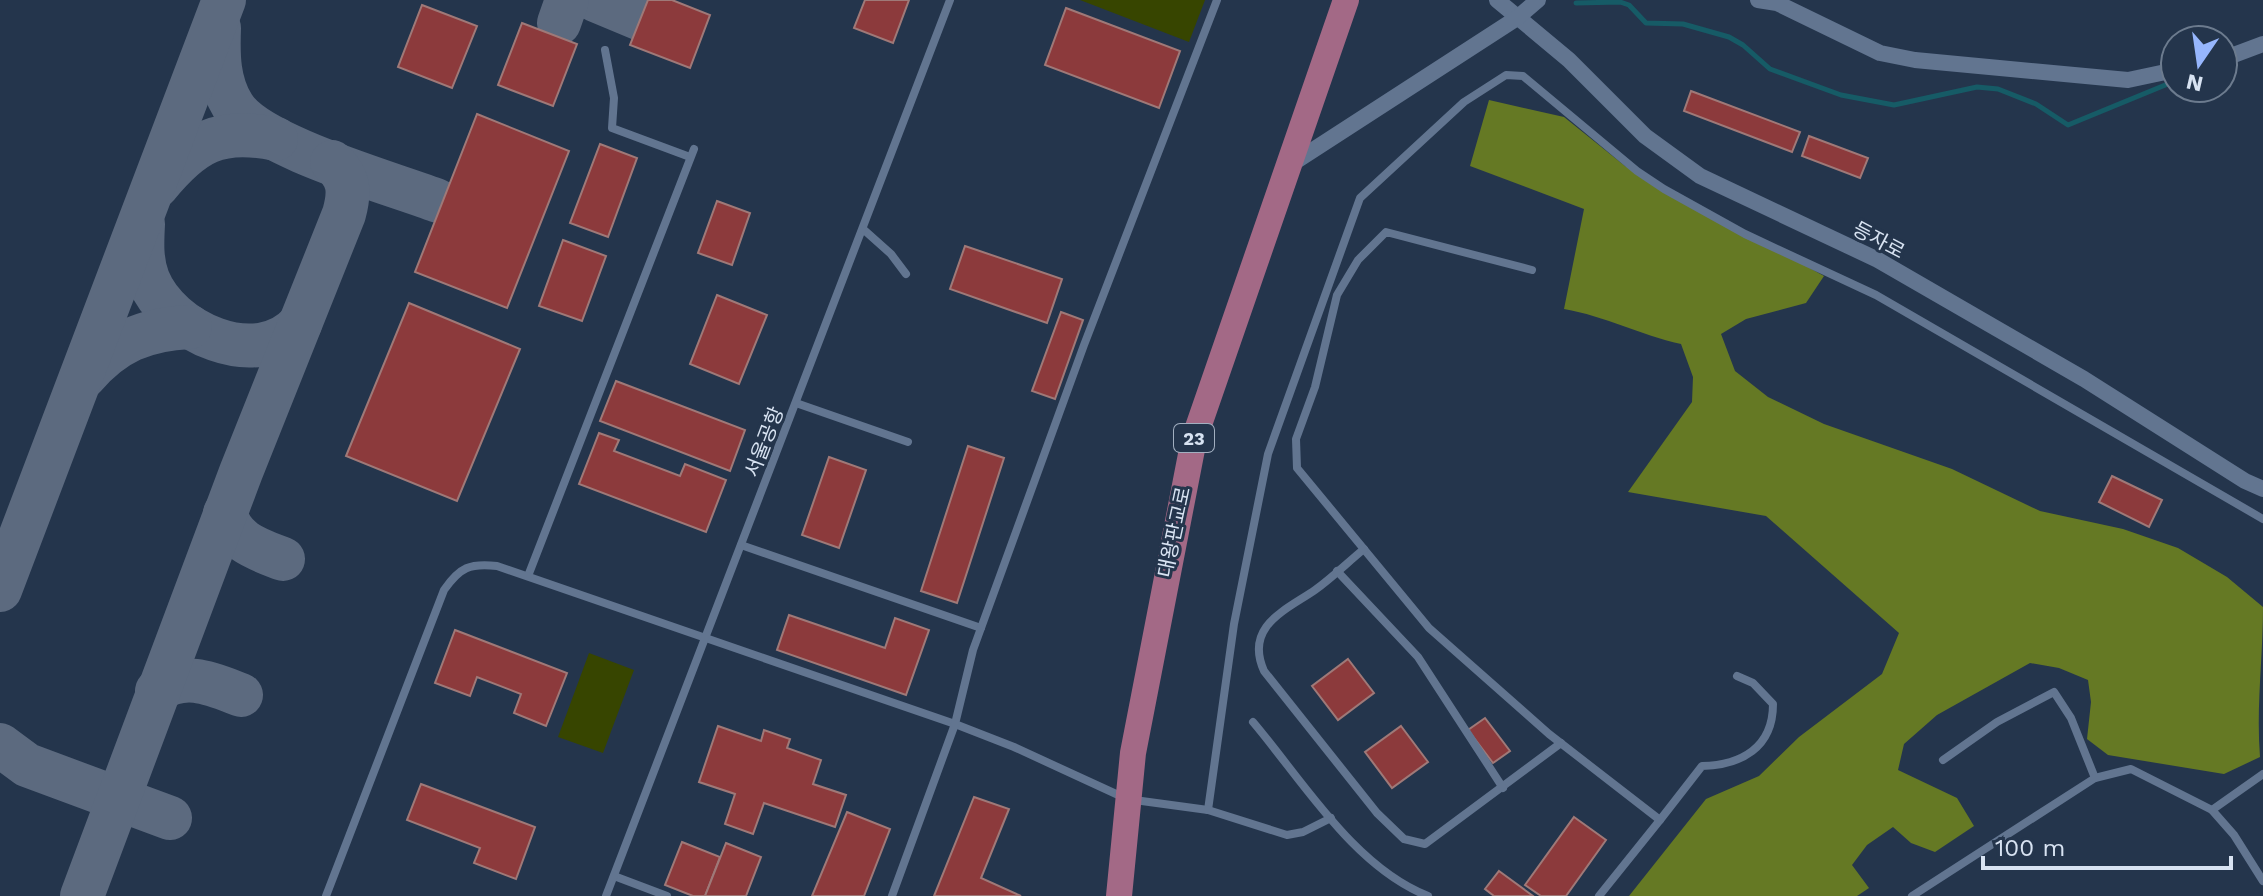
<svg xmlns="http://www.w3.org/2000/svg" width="2263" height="896" font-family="'Work Sans','Noto Sans KR',sans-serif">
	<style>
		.green { fill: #374500 }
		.forest { fill: #657924 }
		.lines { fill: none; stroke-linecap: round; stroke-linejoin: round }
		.stream { stroke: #165b66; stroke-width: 5 }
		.taxiway { stroke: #5c6a7f; stroke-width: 44 }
		.building { fill: #8c3a3c; stroke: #9f7978; stroke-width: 2 }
		.lane { stroke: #627590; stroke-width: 8 }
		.street { stroke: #627590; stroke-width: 16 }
		.primary { stroke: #a36986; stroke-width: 26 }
		.labels { text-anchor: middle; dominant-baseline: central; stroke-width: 6; stroke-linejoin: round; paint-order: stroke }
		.shield { fill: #24354c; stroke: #a2afc0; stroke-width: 2 }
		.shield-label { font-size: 18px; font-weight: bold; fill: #d8e3f2 }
		.street-label { font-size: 20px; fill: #d8e3f2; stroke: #24354c }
	</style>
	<rect width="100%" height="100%" fill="#24354c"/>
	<g class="green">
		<path d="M1080 0H1205L1189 42Z"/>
		<path d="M589 653 634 670 603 753 558 737Z"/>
	</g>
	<path class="forest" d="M1489 100 1564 117 1625 166 1824 276 1806 303 1746 319 1721 334 1735 371 1768 397 1824 424 1952 469 2040 511 2123 529 2178 548 2227 577 2263 607C2263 658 2256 707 2260 757L2224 774 2108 755 2087 739 2091 702 2088 680 2059 668 2030 663 1937 715 1904 744 1898 770 1957 798 1974 826 1935 852 1911 843 1893 827 1867 845 1852 865 1869 888 1857 896H1629L1706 799 1759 776 1799 737 1882 674 1899 633 1766 516 1628 492 1692 402 1693 377 1681 344C1640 335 1605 316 1564 309L1584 209 1470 166Z"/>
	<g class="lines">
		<path class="stream" d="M1576 3 1620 2 1629 5 1646 23 1683 24 1729 37 1743 45 1770 69 1841 95 1894 105 1977 87 1998 89 2036 104 2068 125 2175 81"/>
		<g class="taxiway">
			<path d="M595 0 655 25"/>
			<path d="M559 23 567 0"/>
			<path d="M219 28C218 55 218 82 233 106 257 146 391 183 438 201"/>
			<path d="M157 186C193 142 219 127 276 139"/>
			<path d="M143 224C142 242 141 261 148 279 169 332 257 372 300 324"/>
			<path d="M84 377C114 342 145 329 190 327"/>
			<path d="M225 513C233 542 257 549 283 559"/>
			<path d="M0 590 224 0"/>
			<path d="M157 691C185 671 212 684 241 695"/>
			<path d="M0 745 27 765 170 818"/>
			<path d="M82 896 241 472 344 214C350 192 350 178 332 162"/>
		</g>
	</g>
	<g class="building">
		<path d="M648 0H672L710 15 690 68 630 45Z"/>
		<path d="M865 0H909L893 43 854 28Z"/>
		<path d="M422 5 477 26 452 88 398 67Z"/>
		<path d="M1066 8 1180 51 1159 108 1045 65Z"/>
		<path d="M522 23 577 44 553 106 498 85Z"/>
		<path d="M1691 91 1800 132 1792 152 1684 111Z"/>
		<path d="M477 114 569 151 507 308 415 272Z"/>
		<path d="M1809 136 1868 158 1860 178 1802 156Z"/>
		<path d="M600 144 637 158 608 237 570 223Z"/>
		<path d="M717 201 750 213 732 265 698 253Z"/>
		<path d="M563 240 606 256 582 321 539 306Z"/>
		<path d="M965 246 1062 279 1047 323 950 289Z"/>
		<path d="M717 295 767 315 739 384 690 364Z"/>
		<path d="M409 303 520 349 457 501 346 456Z"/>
		<path d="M1061 312 1083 320 1055 399 1032 391Z"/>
		<path d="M616 381 745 430 730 471 600 421Z"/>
		<path d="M599 433 619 440 614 451 680 476 685 464 726 480 706 532 579 484Z"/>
		<path d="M968 446 1004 458 957 603 921 591Z"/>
		<path d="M829 457 866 470 839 548 802 535Z"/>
		<path d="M2112 476 2162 500 2149 527 2099 502Z"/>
		<path d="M789 615 885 648 895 618 929 630 906 695 777 650Z"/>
		<path d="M455 630 567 673 546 726 514 713 521 694 477 677 470 696 435 683Z"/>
		<path d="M1348 659 1374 693 1338 720 1312 686Z"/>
		<path d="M1485 718 1510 751 1493 763 1468 730Z"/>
		<path d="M718 726 761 741 764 730 790 739 787 748 821 760 813 784 846 795 835 827 764 803 753 834 725 824 735 794 699 782Z"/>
		<path d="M1401 726 1428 762 1392 788 1365 752Z"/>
		<path d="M421 784 535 827 516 879 474 863 480 848 407 820Z"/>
		<path d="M974 797 1009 809 981 878 1021 896H934Z"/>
		<path d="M847 812 890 829 864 896H812Z"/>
		<path d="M1574 817 1606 840 1566 896H1541L1525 885Z"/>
		<path d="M682 842 720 857 705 896H693L665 885Z"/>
		<path d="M726 843 761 857 746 896H705Z"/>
		<path d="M1499 871 1533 896H1494L1485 889Z"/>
	</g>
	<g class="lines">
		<g class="lane">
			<path d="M605 50 614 98 612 128 690 157"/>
			<path d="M863 229 891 254 906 274"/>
			<path d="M1532 270 1386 232 1358 260 1337 295 1315 387 1296 439 1297 468 1429 628 1549 734 1660 820 1599 896"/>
			<path d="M796 403 908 442"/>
			<path d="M741 545 981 628"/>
			<path d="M1364 549C1348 562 1332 578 1315 590 1286 610 1244 626 1264 671L1377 813 1404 839 1425 844 1561 743"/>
			<path d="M1337 571 1418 657 1503 788"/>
			<path d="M528 576 694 149"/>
			<path d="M1253 722C1303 781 1354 867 1428 896"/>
			<path d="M1943 760 1997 722 2054 692 2071 718 2095 778"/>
			<path d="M1208 810 1234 624 1268 454 1360 198 1464 102 1506 75 1523 76 1637 171 1664 189 1745 234 1876 295 2263 519"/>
			<path d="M2212 810 2263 774"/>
			<path d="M1660 820 1702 766C1741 765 1773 748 1773 704L1753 683 1737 676"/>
			<path d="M614 876 667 896"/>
			<path d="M326 896 444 590C460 567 470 563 497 566L955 724 1014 747 1127 799 1208 810 1287 835 1303 832 1331 818"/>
			<path d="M606 896 950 0"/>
			<path d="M892 896 955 724 973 650 1084 345 1217 0"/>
			<path d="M1912 896 2095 778 2131 769 2212 810 2234 835 2263 881"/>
		</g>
		<g class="street">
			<path d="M1497 0 1569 60 1645 136 1700 176 1878 260 2084 379 2245 481 2263 489"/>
			<path d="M1758 0 1777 3 1880 53 1915 60 2128 80 2175 70"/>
			<path d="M2223 59 2263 44"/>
			<path d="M1290 165 1517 18 1538 0"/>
		</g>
		<path class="primary" d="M1119 896 1133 753 1194 439 1346 0"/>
	</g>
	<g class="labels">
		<rect class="shield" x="1174" y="424" width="40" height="28" rx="6"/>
		<g class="shield-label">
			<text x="1194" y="438">23</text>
		</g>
		<g class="street-label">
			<text transform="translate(1879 240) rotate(28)">등자로</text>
			<text transform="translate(764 442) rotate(-69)">서울공항</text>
			<text transform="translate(1174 532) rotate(-78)">대왕판교로</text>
		</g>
	</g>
	<g transform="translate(2199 64) rotate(193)"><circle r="38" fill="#24354c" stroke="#6c7b8e" stroke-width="2"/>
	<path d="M0-6L14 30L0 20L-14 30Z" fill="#96b6fd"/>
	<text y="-12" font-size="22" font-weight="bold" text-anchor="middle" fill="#d8e3f2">N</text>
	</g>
	<path d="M1983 856v12h248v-12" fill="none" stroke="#d8e3f2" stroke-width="4"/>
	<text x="1995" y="856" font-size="24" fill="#d8e3f2" stroke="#24354c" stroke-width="6" paint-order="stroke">100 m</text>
</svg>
